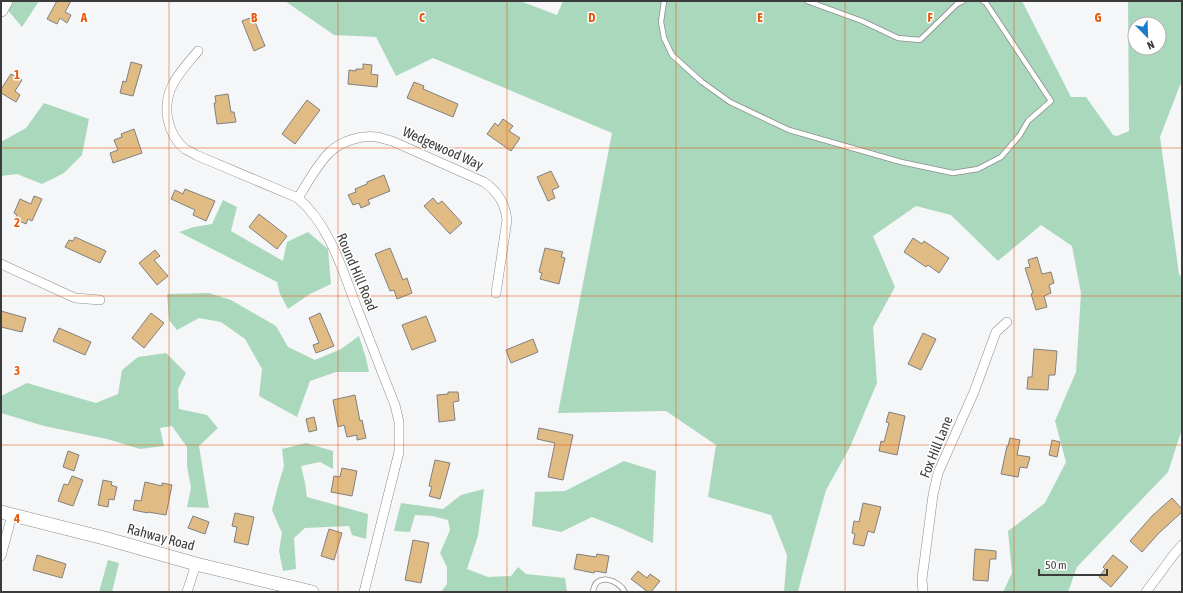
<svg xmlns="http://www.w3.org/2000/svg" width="1183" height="593" font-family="'Asap Condensed',sans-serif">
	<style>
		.green { fill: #aad8bc; fill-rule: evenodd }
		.building { fill: #e0bc84; stroke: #81807e }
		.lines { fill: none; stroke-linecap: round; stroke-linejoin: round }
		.lane-casing { stroke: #8c8d8f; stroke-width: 6 }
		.street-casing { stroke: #8c8d8f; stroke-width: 10 }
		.secondary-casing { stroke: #8c8d8f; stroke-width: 14 }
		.lane { stroke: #fff; stroke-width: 4.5 }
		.street { stroke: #fff; stroke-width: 9 }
		.secondary { stroke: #fff; stroke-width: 13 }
		.grid { fill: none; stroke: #e8590c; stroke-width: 1; stroke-opacity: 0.55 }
		.labels { text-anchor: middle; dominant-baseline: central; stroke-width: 3; stroke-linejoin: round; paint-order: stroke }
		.street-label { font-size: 14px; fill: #3b3b3c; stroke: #fff }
		.grid-label { font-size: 13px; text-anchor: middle; font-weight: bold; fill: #e8590c; stroke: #fff; stroke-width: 3; stroke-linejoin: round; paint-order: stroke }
	</style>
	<rect width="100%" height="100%" fill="#f5f6f8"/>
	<g class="green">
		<path d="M10 1H39L22 27 6 8Z"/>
		<path d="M285 1H520L557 15 563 1H1022L1071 97H1086L1113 135 1117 136 1129 131 1128 1H1182V80L1160 137 1179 274 1182 278V429L1168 472 1077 567 1068 592H1003L1012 573 1008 531 1045 503 1066 462 1055 421 1076 372 1081 293 1072 246 1041 225 998 261 951 215 916 206 873 236 895 287 873 327 877 383 850 447 826 490 802 576 798 592H784L787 555 771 515 708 497 716 445 666 411 558 413 612 133 433 58 396 76 376 37 334 35ZM1135 24H1159V48H1135Z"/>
		<path d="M44 103 89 119 82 155 64 173 42 184 17 174 1 176V142L26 128Z"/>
		<path d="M223 200 237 207 231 231 283 261 287 242 308 232 328 249 331 284 310 294 288 309 280 294 277 282 179 232 194 227 212 224Z"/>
		<path d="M209 293 231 300 276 326 288 347 315 360 341 349 359 336 366 358 369 372H336L310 381 297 417 259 396 262 369 245 339 221 322 199 318 177 330 169 320 167 294Z"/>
		<path d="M166 353 186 373 178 389 179 409 207 415 218 428 199 446 209 508 187 507 191 488 187 466V447L172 426 160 428 164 446 140 449 107 439 44 426 1 413V396L27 383 96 403 118 394 122 370 138 357Z"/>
		<path d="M306 443 333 451V469L320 462 301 466 305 483 307 497 368 514 366 539 352 535 349 526 305 528 294 538 296 569 283 571 279 551 282 533 272 510 278 486 284 466 282 449Z"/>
		<path d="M624 461 656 471 653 543 620 528 592 517 561 532 532 526 535 492 565 491Z"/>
		<path d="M484 489 478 536 467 569 488 577 511 576 518 567 526 574 565 578 567 592H441L447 584V567L440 553 450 530 448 520 432 516 415 515 410 532 394 531 401 503 443 509 461 495Z"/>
		<path d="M108 560 119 563 112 592H99Z"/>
	</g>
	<g class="building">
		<path d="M57 1H71L65 12 71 15 67 23 60 18 57 24 47 19Z"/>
		<path d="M253 17 265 46 254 51 242 21Z"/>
		<path d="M131 62 142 65 133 96 120 93 123 81 126 82Z"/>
		<path d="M363 64 372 65 371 74 378 75 377 87 348 84 349 70 356 71V69H363Z"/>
		<path d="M11 74 22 80 15 91 20 95 16 102 1 93V89Z"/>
		<path d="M414 82 424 86 423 89 458 104 453 117 407 98Z"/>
		<path d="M228 94 231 112H234L236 122 217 124 214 103H216L215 96Z"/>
		<path d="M307 100 320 110 295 144 282 134Z"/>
		<path d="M503 119 513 126 509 131 520 138 511 151 487 134 495 123 498 126Z"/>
		<path d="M134 129 142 153 113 163 110 153 118 150 114 140 122 137 121 134Z"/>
		<path d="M551 171 559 187 552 190 555 198 548 201 537 177Z"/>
		<path d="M384 175 390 191 368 200 370 204 361 208 359 203 353 205 348 195 356 192 355 189 367 184V182Z"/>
		<path d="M185 189 215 201 206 221 193 215 195 210 171 199 175 190 183 194Z"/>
		<path d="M34 196 42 199 32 221 28 219 26 224 15 219 17 215 14 213 20 199 31 204Z"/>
		<path d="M433 198 438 204 442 201 462 223 450 234 424 206Z"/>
		<path d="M259 214 287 236 277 249 249 227Z"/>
		<path d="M75 237 106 251 100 263 65 247 69 240 73 241Z"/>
		<path d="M913 238 922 244 924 241 949 258 939 273 928 265 926 267 904 252Z"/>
		<path d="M390 248 403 280 407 278 412 293 397 299 394 290 390 291 375 254Z"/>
		<path d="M545 248 563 252 561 257 565 258 559 284 540 279 542 273 539 272Z"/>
		<path d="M155 250 160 256 154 260 168 276 157 285 139 263Z"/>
		<path d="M1037 257 1042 274 1051 272 1054 283 1049 285 1051 293 1044 296 1047 307 1036 310 1031 294 1033 293 1025 268 1030 267 1028 260Z"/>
		<path d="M1 311 26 318 22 332 1 327Z"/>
		<path d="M151 313 164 323 144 348 132 338Z"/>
		<path d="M320 313 334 346 316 353 313 345 319 343 309 318Z"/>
		<path d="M426 316 436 341 412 350 402 325Z"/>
		<path d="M59 328 91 342 85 355 53 341Z"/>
		<path d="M923 333 936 339 921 370 908 364Z"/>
		<path d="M533 339 538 352 511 363 506 350Z"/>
		<path d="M1034 349 1057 351 1055 375H1049L1048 390 1027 389 1028 377H1032Z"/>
		<path d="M448 392H458L459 401 453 402 455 420 439 422 437 395 448 394Z"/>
		<path d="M355 395 360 421 362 420 366 438 357 440V435L347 437 344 425 338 427 333 400Z"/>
		<path d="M889 412 905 416 897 455 879 451 881 441 884 442 889 423 886 422Z"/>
		<path d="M314 417 317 430 309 432 306 419Z"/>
		<path d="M539 428 573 435 563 480 548 477 555 443 537 439Z"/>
		<path d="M1010 438 1020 440 1017 455 1030 457 1027 468 1020 467 1018 477 1001 474 1007 446H1008Z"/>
		<path d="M1052 440 1060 442 1057 457 1049 455Z"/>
		<path d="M68 451 79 455 74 471 63 467Z"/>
		<path d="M435 460 450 463 440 499 429 496 432 487 429 486Z"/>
		<path d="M342 468 357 471 352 496 331 492 334 476 340 477Z"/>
		<path d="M72 476 83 480 73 506 58 501 64 484 68 485Z"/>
		<path d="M103 480 112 482 111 485 117 487 114 500 109 499 108 507 98 505Z"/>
		<path d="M145 482 162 486V483L172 485 166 515 148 512V513L133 510 135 500 141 501Z"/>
		<path d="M1172 498 1182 509V512L1159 533 1142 552 1130 541 1152 516Z"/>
		<path d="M863 503 881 507 874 533 868 531 864 546 853 544 855 534 852 533 854 521 859 522Z"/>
		<path d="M235 513 254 517 248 545 234 542 237 527 232 526Z"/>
		<path d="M193 516 209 522 205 534 188 528Z"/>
		<path d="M329 529 342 533 334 560 321 556Z"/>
		<path d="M413 540 429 543 421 583 405 580Z"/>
		<path d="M975 549 996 551V559H990L988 581 973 580Z"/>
		<path d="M577 554 596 557 597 554 609 556 606 573 595 571 594 573 574 569Z"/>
		<path d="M37 555 66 564 62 578 33 570Z"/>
		<path d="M1113 555 1128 567 1111 587 1099 577 1105 569 1103 567Z"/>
		<path d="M638 571 647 578 650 574 660 581 651 592H648L631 579Z"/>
	</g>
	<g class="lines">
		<defs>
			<g id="lane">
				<path d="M664 1 661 22 664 38 672 55 702 82 730 102 789 130 901 162 953 173 978 169 1001 157 1020 135 1028 121 1051 101 986 3 983 1"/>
				<path d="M807 1 862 21 898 38 920 40 957 4 963 1"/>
				<path d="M593 592C595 572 618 579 625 592"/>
			</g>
			<g id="street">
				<path d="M198 51C189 62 178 73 172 86 162 107 167 134 185 149 189 151 193 153 196 155L298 198C330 226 342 269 357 308 370 340 382 373 395 405L399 422V452L364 592"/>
				<path d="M298 198C307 184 318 163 330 152 341 141 361 135 377 137 382 138 387 140 392 141L484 182C498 192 505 203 507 220L496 293"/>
				<path d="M1 264 75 298 100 300"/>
				<path d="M1 556 12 515"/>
				<path d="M187 592 196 564"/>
				<path d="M923 592 922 579 933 495 938 473 974 392 996 332 1007 322"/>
				<path d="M1146 592 1175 553 1182 545"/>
			</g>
			<g id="secondary">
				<path d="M1 10 6 1"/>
				<path d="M1 512 104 538 196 564 312 592"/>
			</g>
		</defs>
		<use href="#lane" class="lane-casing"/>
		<use href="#street" class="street-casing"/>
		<use href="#secondary" class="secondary-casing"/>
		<use href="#lane" class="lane"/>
		<use href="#street" class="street"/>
		<use href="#secondary" class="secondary"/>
	</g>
	<path class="grid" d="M169 1V592M338 1V592M507 1V592M676 1V592M845 1V592M1014 1V592M1 148H1182M1 296H1182M1 445H1182"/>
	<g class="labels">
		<g class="street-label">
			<text transform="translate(443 148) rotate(24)">Wedgewood Way</text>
			<text transform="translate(357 272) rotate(67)">Round Hill Road</text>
			<text transform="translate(936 447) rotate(-68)">Fox Hill Lane</text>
			<text transform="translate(161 537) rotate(15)">Rahway Road</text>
		</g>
	</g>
	<g class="grid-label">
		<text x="84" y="22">A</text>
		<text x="254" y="22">B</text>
		<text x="422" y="22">C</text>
		<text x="592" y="22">D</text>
		<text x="760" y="22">E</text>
		<text x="930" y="22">F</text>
		<text x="1098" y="22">G</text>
		<text x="17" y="79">1</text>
		<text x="17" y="227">2</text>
		<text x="17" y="375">3</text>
		<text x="17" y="523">4</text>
	</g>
	<rect width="1183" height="593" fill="none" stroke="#3b3b3c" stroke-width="4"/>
	<g transform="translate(1147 36) rotate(157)"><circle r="19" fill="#ffffff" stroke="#b1b1b1"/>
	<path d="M0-3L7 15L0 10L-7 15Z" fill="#1a7dc9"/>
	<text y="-6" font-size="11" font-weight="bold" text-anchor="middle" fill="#3b3b3c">N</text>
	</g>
	<path d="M1039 569v6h68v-6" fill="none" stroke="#3b3b3c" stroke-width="2"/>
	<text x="1045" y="569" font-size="12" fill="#3b3b3c" stroke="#ffffff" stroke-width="3" paint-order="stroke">50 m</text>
</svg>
